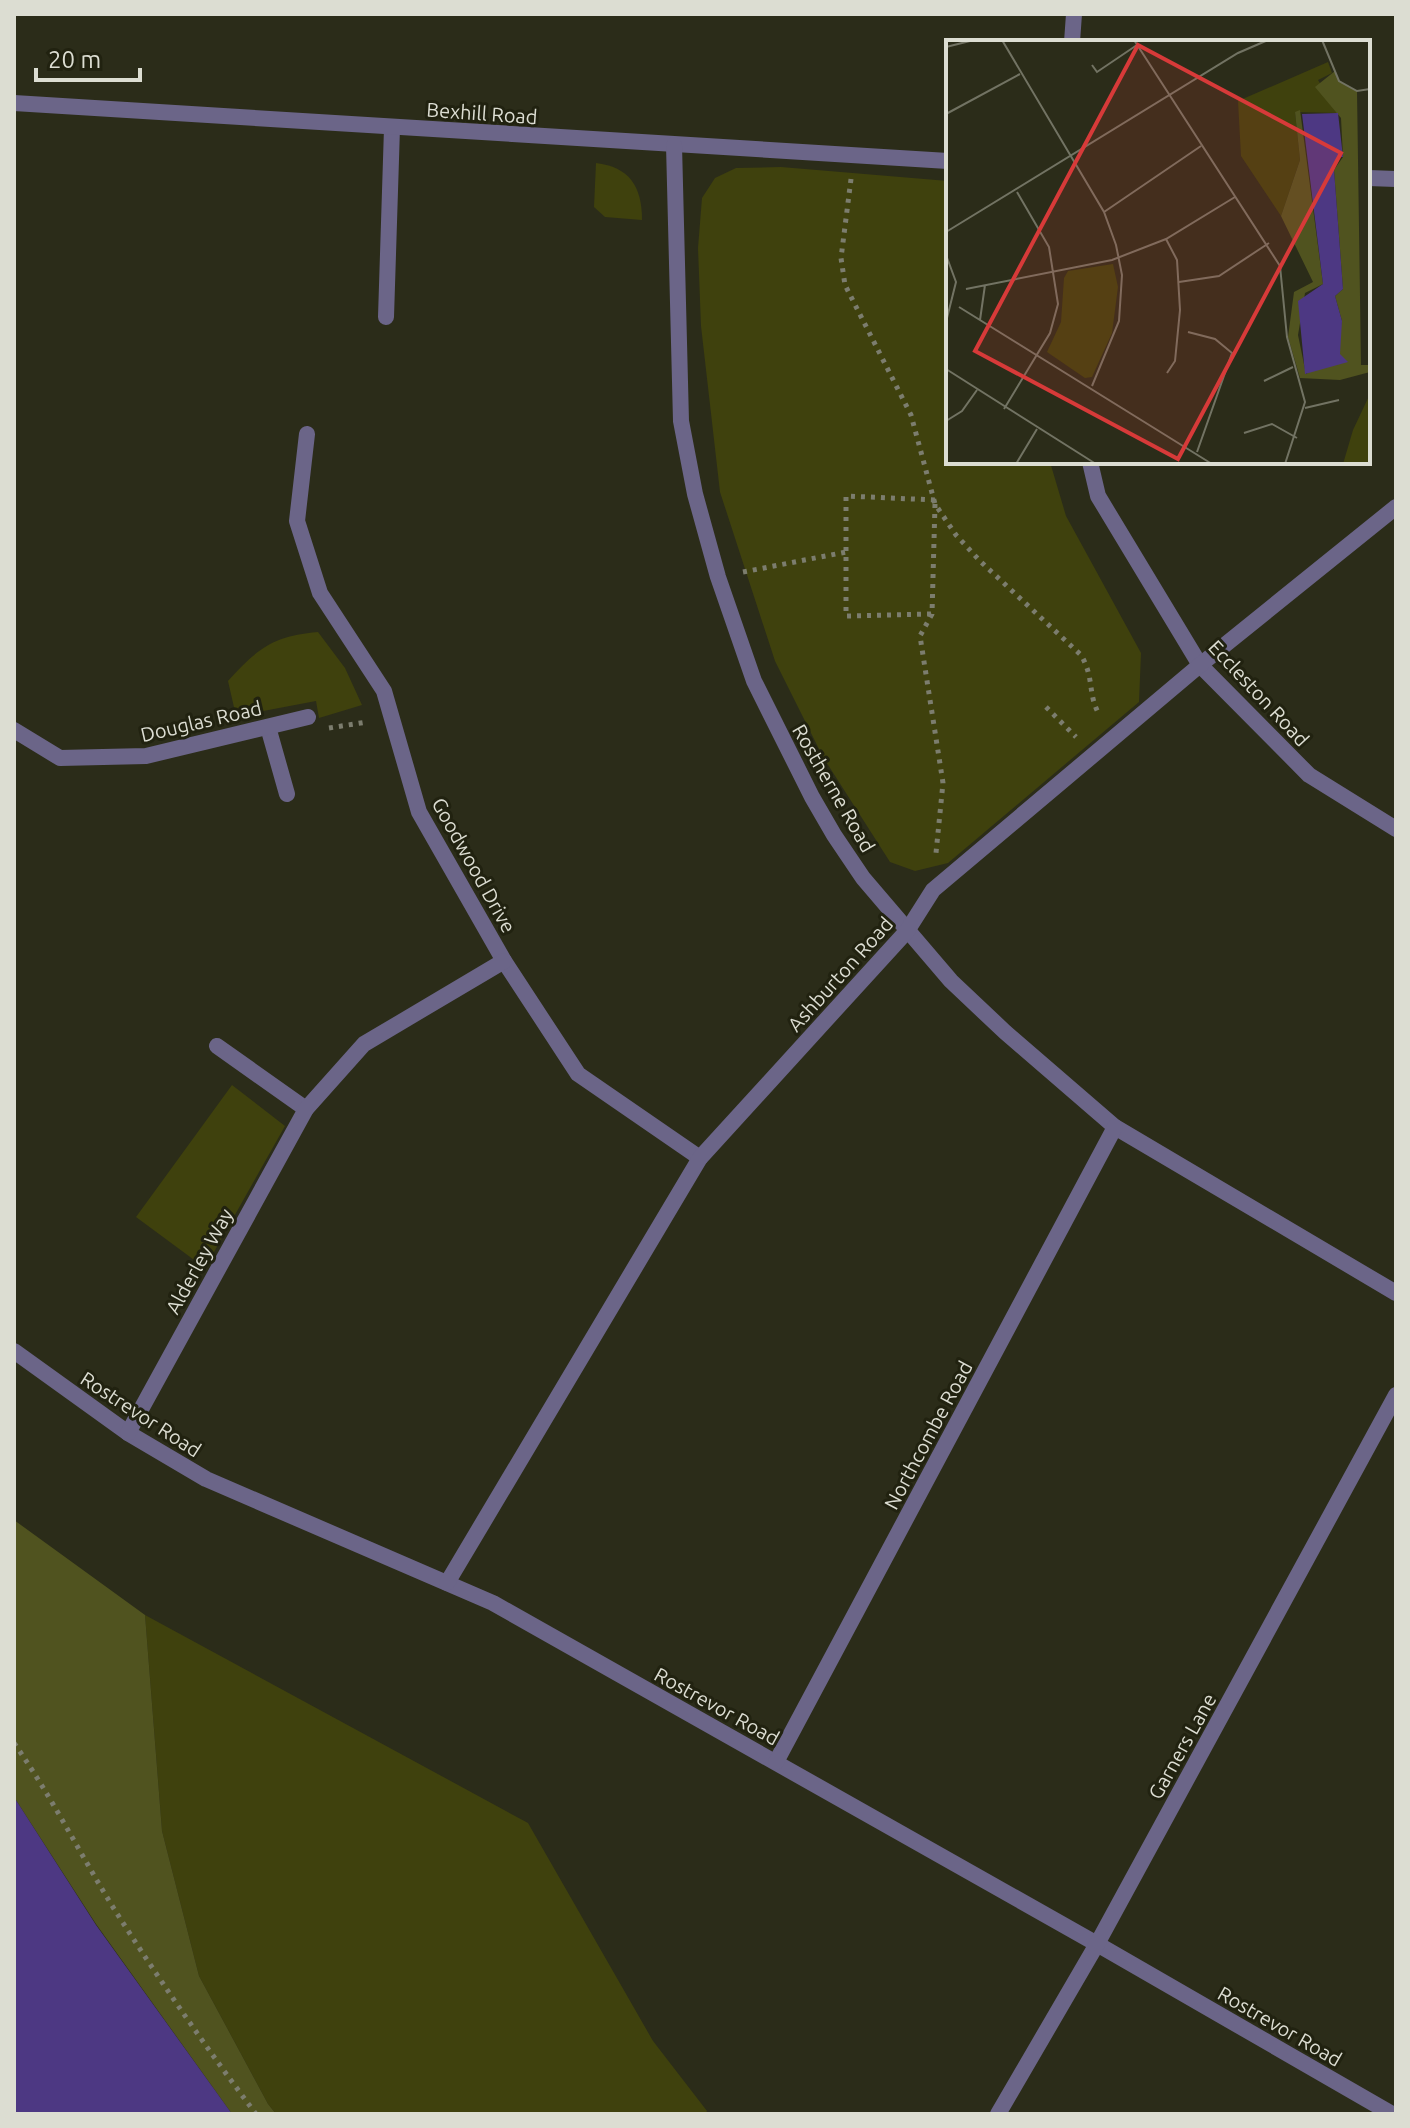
<svg xmlns="http://www.w3.org/2000/svg" width="1410" height="2128" font-family="Ubuntu,sans-serif">
	<style>
		.green { fill: #3f410d }
		.forest { fill: #50531f }
		.water { fill: #4d3883 }
		.lines { fill: none; stroke-linecap: round; stroke-linejoin: round }
		.path { stroke: #7c7d6e; stroke-width: 5; stroke-dasharray: 4 6; stroke-linecap: butt }
		.service { stroke: #6b6588; stroke-width: 16 }
		.minor { stroke: #6b6588; stroke-width: 16 }
		.tertiary { stroke: #6b6588; stroke-width: 16 }
		.labels { text-anchor: middle; dominant-baseline: central; stroke-width: 6; stroke-linejoin: round; paint-order: stroke }
		.street-label { font-size: 20px; fill: #dcddd2; stroke: #212210 }
		.inset-road { fill: none; stroke: #727363; stroke-width: 2 }
		.view { fill: #d73a39; fill-opacity: 0.15; stroke: #d73a39; stroke-width: 4 }
		.inset-edge { fill: none; stroke: #dcddd2; stroke-width: 4 }
	</style>
	<rect width="100%" height="100%" fill="#2b2c19"/>
	<g class="green">
		<path d="M596 163C629 167 642 186 642 220L605 217 594 207Z"/>
		<path d="M781 167 948 181V462H1050L1066 516 1141 653 1139 702 948 863 915 871 890 862 823 757 775 661 720 492 701 326 698 248 702 198 715 178 736 168Z"/>
		<path d="M318 632 345 668 362 705 319 718 316 701 236 716 228 681C258 648 273 636 318 632Z"/>
		<path d="M232 1085 285 1126 205 1268 136 1217Z"/>
		<path d="M145 1615 528 1823 653 2041 707 2111 705 2114H276L268 2104 199 1976 162 1831Z"/>
	</g>
	<path class="forest" d="M14 1520 145 1615 162 1831 199 1976 268 2104 276 2114H232L96 1924 14 1797Z"/>
	<path class="water" d="M14 1797 96 1925 232 2114H14Z"/>
	<g class="lines">
		<g class="path">
			<path d="M851 179 841 258 845 285 911 415 935 504 956 535 980 561 1081 655C1095 679 1087 694 1100 716"/>
			<path d="M935 504 932 614 920 636 943 783 936 853"/>
			<path d="M743 572 846 552"/>
			<path d="M931 614 846 616V496L935 500"/>
			<path d="M1046 707 1076 737"/>
			<path d="M329 728 367 722"/>
			<path d="M14 1743C52 1797 81 1856 116 1912 160 1981 207 2049 256 2114"/>
		</g>
		<path class="service" d="M386 317 392 128"/>
		<g class="minor">
			<path d="M1072 42 1074 14"/>
			<path d="M14 103 948 161"/>
			<path d="M674 145 681 421 695 494 718 577 754 681 812 797 834 835 863 878 951 981 1005 1032 1115 1127 1396 1293"/>
			<path d="M1368 178 1396 179"/>
			<path d="M307 434 297 521 320 593 384 691 419 812 504 961 578 1074 700 1158"/>
			<path d="M1090 462 1098 496 1200 665 1309 775 1396 829"/>
			<path d="M268 727 287 794"/>
			<path d="M14 730 60 758 146 756 308 717"/>
			<path d="M217 1046 306 1109"/>
			<path d="M14 1351 128 1433 206 1479 493 1603 1097 1944 1392 2114"/>
			<path d="M128 1433 306 1109 364 1044 504 961"/>
			<path d="M447 1583 700 1158 907 931 933 890 1200 665 1396 507"/>
			<path d="M776 1762 1115 1127"/>
		</g>
		<path class="tertiary" d="M998 2114 1097 1944 1396 1395"/>
	</g>
	<g class="labels">
		<g class="street-label">
			<text transform="translate(482 113) rotate(4)">Bexhill Road</text>
			<text transform="translate(1259 693) rotate(47)">Eccleston Road</text>
			<text transform="translate(201 721) rotate(-13)">Douglas Road</text>
			<text transform="translate(834 788) rotate(60)">Rostherne Road</text>
			<text transform="translate(474 865) rotate(61)">Goodwood Drive</text>
			<text transform="translate(840 974) rotate(-48)">Ashburton Road</text>
			<text transform="translate(199 1261) rotate(-61)">Alderley Way</text>
			<text transform="translate(141 1414) rotate(33)">Rostrevor Road</text>
			<text transform="translate(928 1435) rotate(-62)">Northcombe Road</text>
			<text transform="translate(717 1706) rotate(29)">Rostrevor Road</text>
			<text transform="translate(1182 1746) rotate(-61)">Garners Lane</text>
			<text transform="translate(1280 2026) rotate(30)">Rostrevor Road</text>
		</g>
	</g>
	<g transform="translate(946 40)">
		<rect width="424" height="424" fill="#2b2c19"/>
		<path d="M382 22 386 33 372 40 392 73 349 72 354 120 335 176 295 116 292 61ZM167 224 172 247 166 293 146 337 139 338 101 312 115 282 118 238 122 231ZM424 354V424H397L407 390Z" fill="#3f410d"/>
		<path d="M389 31 393 41 411 51 415 325H423L424 332 394 340 354 338 342 297 348 252 367 242 335 176 354 120 349 72 354 70 377 244 359 253 352 295 360 334 394 314V302L375 300 392 299 396 281 389 256 397 249 388 130 397 117 395 78 369 47Z" fill="#50531f"/>
		<path d="M392 73 397 117H392L388 130 397 249 389 256 396 281 394 314 402 322 359 334 352 261 377 244 356 74Z" fill="#4d3883"/>
		<path class="inset-road" d="M56 0 158 172 170 205 176 235 173 281 146 346M188 0 334 226 341 297 359 362 339 424M376 0 393 41 411 51 424 49M0 7 28 0M146 25 151 32 191 5M0 74 74 34M158 172 255 106M0 192 292 13 322 0M220 199 231 220 234 270 229 321 221 333M0 215 10 242 0 282M233 242 273 236 323 203M20 249 166 220 220 199 289 157M13 267 266 424M34 280 39 245M242 292 269 299 286 313 251 412M0 329 150 424M318 341 347 327M359 368 393 360M58 369 104 293 112 264 103 207 71 152M0 381 16 371 31 350M298 393 326 384 351 398M70 424 91 389"/>
		<path class="view" d="M192 5 395 113 232 419 29 311Z"/>
		<rect width="424" height="424" class="inset-edge"/>
	</g>
	<rect width="1410" height="2128" fill="none" stroke="#dcddd2" stroke-width="32"/>
	<path d="M36 68v12h104v-12" fill="none" stroke="#dcddd2" stroke-width="4"/>
	<text x="48" y="68" font-size="24" fill="#dcddd2" stroke="#212210" stroke-width="6" paint-order="stroke">20 m</text>
</svg>
